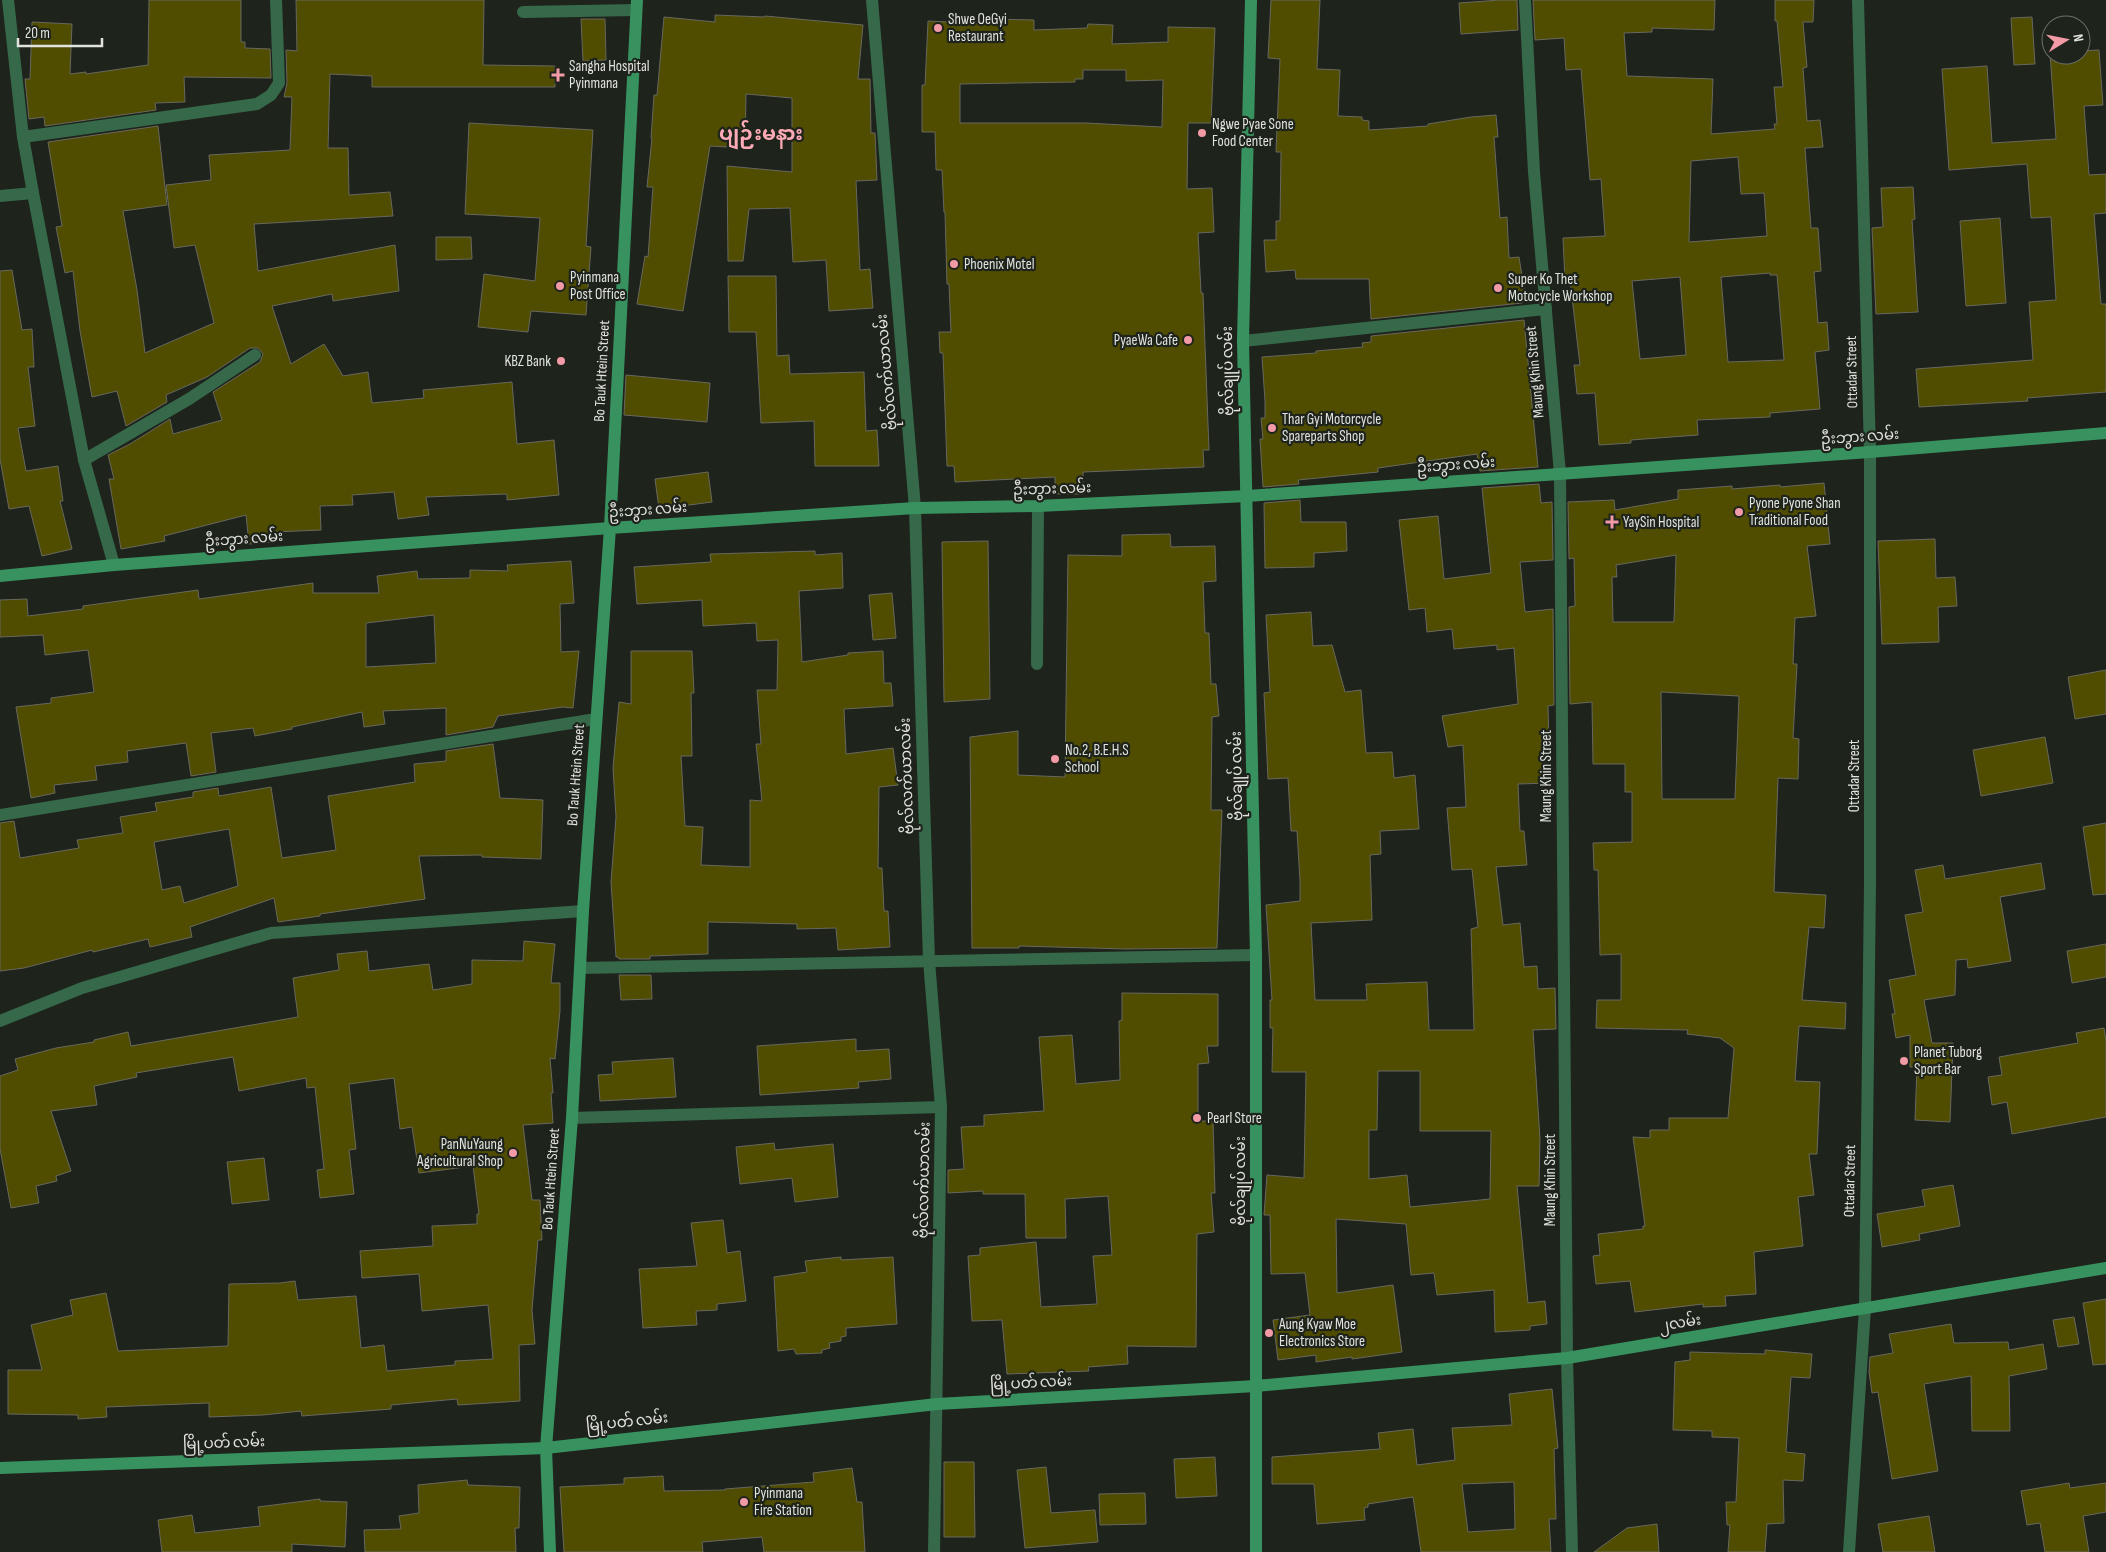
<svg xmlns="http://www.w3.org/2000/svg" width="2106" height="1552" font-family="'Sofia Sans Condensed','Noto Sans Myanmar',sans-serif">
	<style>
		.building { fill: #504d00; stroke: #68685e; fill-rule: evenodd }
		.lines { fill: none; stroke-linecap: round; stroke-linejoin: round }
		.lane { stroke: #35694a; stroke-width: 12 }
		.street { stroke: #35694a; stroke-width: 12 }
		.secondary { stroke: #389260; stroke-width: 12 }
		.poi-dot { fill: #f39aa7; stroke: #1e231b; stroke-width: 2 }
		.labels { text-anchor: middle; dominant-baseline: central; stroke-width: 4.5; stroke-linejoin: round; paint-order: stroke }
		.poi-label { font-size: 15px; fill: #e0e3de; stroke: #1e231b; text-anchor: start }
		.street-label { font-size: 15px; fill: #e0e3de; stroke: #1e231b }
		.district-label { font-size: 20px; font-weight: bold; fill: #ffabb7; stroke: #1e231b }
	</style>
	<rect width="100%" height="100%" fill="#1e231b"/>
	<g class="building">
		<path d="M149 0H241V42H245V48L270 49 271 78 184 77 185 102 155 103 156 110 45 126 44 117 29 119 25 79H30L32 22 72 24 70 74 86 72V74L148 65Z"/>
		<path d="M296 0H484L483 65 555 66V87H372V76L330 74 328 148H348L349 195 390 192 393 216 254 224 258 271 395 245 399 291 333 301 332 294 272 306 291 364 324 344 343 376 368 372 372 403 424 398 423 390 512 382 517 444 554 440 559 495 507 500V494L426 497 429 515 398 519 394 492 352 495 353 505 320 506 321 530 273 532 274 542 249 544 246 515 164 536 165 541 121 549 109 479H114L108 455 130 444 170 419 173 434 222 420 213 392 260 362 263 354 258 348H250L207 377 166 395 167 402 126 426 117 391 92 397 80 331 73 271 65 273 56 227 62 226 48 142 158 126 167 205 123 211 137 290 145 353 214 323 195 245 174 248 166 185 211 180 209 155 290 150 292 97H284L287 83 286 50 297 51Z"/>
		<path d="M1271 0H1320L1317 69 1340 70 1338 116 1362 117V120L1369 121V130L1428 126V124L1471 117 1496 115 1498 137H1494L1500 218 1507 217 1509 258 1519 257 1526 301 1522 302V303L1371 319 1369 279H1296L1295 270 1266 272 1264 240H1276V221H1280L1281 152H1276L1280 59 1268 58Z"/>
		<path d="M1500 0H1517L1518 30 1461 34 1459 3Z"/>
		<path d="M1533 0H1715L1714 30 1652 28V32L1624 33 1627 76 1713 79 1711 134 1775 129 1774 124H1777L1774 87H1783L1777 21H1775V0H1814L1813 22H1803L1807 67 1803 68 1807 121 1820 120 1823 147 1805 148 1811 228H1818L1821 271 1814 272 1818 323 1827 322 1829 350 1815 352 1820 409 1770 413V417L1697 420 1698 435 1631 440V443L1599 445 1595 393 1577 394 1574 365H1580L1570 280 1565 281 1563 238 1605 236 1601 179 1590 180 1581 69 1566 70 1564 38 1535 40ZM1738 157 1741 194 1764 193 1767 236 1689 242 1691 161ZM1770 273V275H1777L1784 360 1728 362 1721 277ZM1680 277 1686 355 1640 359 1632 281Z"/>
		<path d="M715 15 765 17V16L863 25 858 79H870L871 133H875L877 180 856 181 860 270 870 269 873 308 829 311 826 260 793 262 790 208 749 209 743 261H728L727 166 792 172V98L746 94 745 148 710 146 683 311 637 304 645 256 648 257 653 187H647L652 138H651L654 95H657L664 17 715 22Z"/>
		<path d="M2032 17 2035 64 2014 65 2011 18Z"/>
		<path d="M581 19H605L606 60 583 61Z"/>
		<path d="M989 19 1034 20V30L1087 28 1088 24 1113 25 1112 44 1168 42V27L1215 28 1211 123H1188L1187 189 1212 188 1214 232 1198 233 1201 293H1203L1209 450H1203L1204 467 1083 472V494H1055V477L955 482 954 466H947L943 353H940L939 332H951L949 284H947L945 212H944L942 170H936L935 132H922V85H925L928 21 989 24ZM1083 70H1126V81L1163 80 1162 127 1086 123H960V84L1075 82V79H1083Z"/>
		<path d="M2099 50 2103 105 2084 106 2089 175 2106 174V213L2094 214 2101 304H2106V392L2027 398 2028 401 1919 407 1916 369 2033 360 2029 302 2056 300 2051 217 2031 218 2027 164 1949 170 1942 69 1987 66 1992 143 2056 139 2050 53 2051 55H2081V51Z"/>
		<path d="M469 123 593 130 586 246 591 247 586 315 531 311 528 332 478 327 484 274 535 281 540 218 465 214Z"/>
		<path d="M1913 187 1915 219 1912 220 1918 312 1876 314 1872 228 1883 227 1881 188Z"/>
		<path d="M2000 218 2006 303 1966 306 1960 221Z"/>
		<path d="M436 237H471L472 259 436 260Z"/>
		<path d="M12 270 22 330 32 329 34 367H28L35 426 18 428 26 471 58 466 63 501H60L72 549 42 556 29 506 9 509 0 459V271Z"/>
		<path d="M728 276H776L777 356 789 355 790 374 864 372 866 431 877 430 879 466H815L814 421 761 423 756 332H729Z"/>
		<path d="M1524 320 1538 467 1480 471 1477 454 1378 468V472L1298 480 1299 484 1263 487 1260 439H1263L1261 418H1265V401L1262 357 1316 353V351L1363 347 1362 343 1371 342V336Z"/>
		<path d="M626 375 710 383 707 422 624 415Z"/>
		<path d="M708 472 712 502 659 509 655 479Z"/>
		<path d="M1824 483 1830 544 1807 546 1816 616 1795 618 1793 664H1797L1793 738 1799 739 1798 779 1778 778 1774 892 1826 895 1824 928 1809 927 1802 1000 1846 1003 1845 1029 1799 1026 1795 1081 1820 1082 1817 1154H1809L1814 1195 1798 1197 1803 1246 1754 1252 1756 1294 1725 1296 1726 1306 1703 1307V1304L1635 1312 1630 1281 1596 1284 1593 1256 1600 1255 1598 1234 1643 1229V1226H1645L1633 1137 1650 1138V1130H1669V1118H1728L1734 1048 1720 1038 1687 1034 1688 1030 1596 1028 1597 1000H1621V954L1600 955 1598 870H1594L1593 843 1632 842V792H1625V764H1593L1592 702 1570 704 1569 607 1575 606 1574 558 1569 559 1568 502 1614 500 1615 510 1678 499V490L1732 486V489L1780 485V487ZM1676 555 1674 622H1613L1612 577H1617L1616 565ZM1661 692 1739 696 1735 799H1662Z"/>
		<path d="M1539 484 1541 503 1552 502 1553 560 1520 562 1525 612 1553 609 1554 705 1548 706 1550 783 1518 784 1520 831H1524L1527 865 1496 867 1503 925 1520 923 1524 967 1537 966 1538 989 1555 988 1556 1029 1533 1030 1540 1139 1539 1186H1517L1528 1303 1545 1301 1547 1324 1530 1326V1330L1495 1332 1494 1290 1437 1295 1434 1273 1411 1275 1406 1224 1336 1219 1337 1293 1393 1285 1402 1352 1352 1359V1357L1316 1362V1355L1278 1360 1273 1320 1310 1315 1305 1273 1271 1274 1270 1215H1264L1267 1175 1304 1178 1306 1072H1272L1273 1028H1270V1000H1272L1266 905 1300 901V881L1297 831H1291L1288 778 1268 779 1264 693 1270 692 1266 615 1311 612 1313 646 1332 645 1345 692 1361 690 1366 753 1392 752 1394 778 1415 775 1419 829 1380 831 1381 854 1370 855 1372 920 1311 923 1315 1000H1367L1366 984 1427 982 1429 1030H1474L1471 929 1478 927 1472 869 1452 870 1447 808 1466 807 1463 745 1448 747 1442 716 1518 704 1514 648 1497 650V645L1454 649 1452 629 1427 632 1425 608 1409 610 1399 520 1438 516 1444 579 1491 573 1482 488ZM1378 1071H1420V1131H1491L1490 1199 1410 1207 1407 1175 1369 1179V1130H1377Z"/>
		<path d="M1300 500 1301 522H1346L1347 551 1314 553V567L1265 568 1264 503Z"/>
		<path d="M1170 534 1171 547 1215 546 1216 581 1203 582 1205 633H1209L1211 684H1216L1219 716 1212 717 1211 810H1222L1217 948 1126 949 1019 946V948H972L970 737 1018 731V775L1065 777 1068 555 1122 556V535Z"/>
		<path d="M1935 539 1936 578 1955 577 1957 606 1938 607 1939 642 1882 644 1878 541Z"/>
		<path d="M988 541 990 699 944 702 942 542Z"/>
		<path d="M815 551V555L842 553 843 588 799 591 802 662 848 655V653L883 651 884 683H891L893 706 844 709 846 754 893 748 898 785 879 787 878 868H882L884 911H888L890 947 838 950 836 928 797 929V924L708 922V954L650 956V959H619L618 957H616L611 882 616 817 613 768 619 702 631 704V651H692L694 693H691L692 756H681L685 826 703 827 701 865 750 867V800L762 801 756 744H761L757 690H777L778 640 757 641 756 623 703 626 702 600 637 604 634 567 711 562 710 554Z"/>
		<path d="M571 561 574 603 560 604 561 652 579 651 573 708 563 707 498 716 493 727 446 735V708L383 711 385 724 364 727 362 712 292 727V729L255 736 253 728 211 733 216 772 191 776 186 743 127 751 128 762 95 766 97 780 54 785 55 793 31 798 16 707 51 703V698L94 692 88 650 45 655 43 635 0 637V600L27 599 28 616 83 609V606L198 590 199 599 313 583V593H379L377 576 417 571 418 579 470 578V570L508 571 507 565ZM434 615 436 663 366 667V623Z"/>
		<path d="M892 593 896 638 873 640 869 595Z"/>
		<path d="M2106 670V714L2075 719 2068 677Z"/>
		<path d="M2045 737 2053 783 1981 796 1973 750Z"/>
		<path d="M493 744 500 798 543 800 541 859 482 857V855L419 856 425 899 320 914V916L278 922 274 898 190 927 192 937 150 947 148 939 93 952 92 950 24 968 0 971V823L14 821 20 858 79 848 77 840 123 833 120 817 157 811 155 803 193 797V792L218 788 219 796 271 787 282 858 336 850 328 796 415 782 414 764 446 761V751ZM229 829 238 886 184 903 180 886 162 890 154 842Z"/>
		<path d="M2106 823V894L2093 895 2083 827Z"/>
		<path d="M2041 863 2045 889 2000 897 2011 961 1968 968 1967 959 1956 960 1955 995 1924 1000 1932 1043H1953L1950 1122 1915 1120 1917 1067H1910V1035L1896 1038 1892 1014H1895L1889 980 1916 975 1905 915 1923 912 1915 870 1943 865 1945 879Z"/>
		<path d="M524 941 555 944 551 983H560V1011L555 1059 550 1058 553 1093H551L553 1123 523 1125 532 1200H540L542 1240H538L532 1310 535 1344 519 1345 520 1401 458 1405 457 1399 391 1405V1409L302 1416 301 1411 263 1415 209 1417V1403L106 1407 107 1417 78 1419V1415L8 1414V1370H42L31 1325 73 1315 70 1300 106 1293 118 1351 228 1346 229 1284 280 1283 295 1281 298 1300 356 1296 361 1348 384 1345 387 1371 455 1365V1361L493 1359 488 1305 422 1311 419 1274 362 1278 360 1251 433 1246 432 1226 477 1224V1214H479L473 1166 419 1173 412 1127 400 1129 394 1078 349 1084 356 1149 349 1150 354 1194 320 1198 317 1170 324 1169 315 1087 307 1088 306 1078 239 1091 233 1057 136 1073 137 1077 94 1086 97 1105 51 1111 71 1171 56 1176 57 1181 36 1186 39 1203 11 1208 0 1149V1076L18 1070 15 1059 56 1048 94 1042V1040L128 1032 131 1046 298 1017 293 978 339 970 337 954 367 951 369 971 429 964 433 990 472 984V960L523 961Z"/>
		<path d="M2106 944V977L2072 983 2067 951Z"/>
		<path d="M619 975H651L652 999 621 1000Z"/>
		<path d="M1122 993 1218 994V1046H1207L1209 1063 1198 1064V1121H1213L1215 1193H1211L1214 1232 1197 1234 1196 1347 1127 1346 1128 1364 1088 1367 1089 1371 1007 1374 1002 1320 972 1321 968 1256 980 1255V1248L1036 1242 1041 1307 1097 1304 1093 1256 1112 1255 1108 1196 1065 1199 1066 1238H1026L1025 1194H983V1191L948 1193V1170L964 1169 961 1127 984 1126V1115L1044 1111 1039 1037 1072 1035 1076 1084 1120 1080 1119 1021 1122 1020Z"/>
		<path d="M2104 1028 2106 1041V1117L2012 1134 2007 1102 1992 1105 1988 1077 2002 1075 1999 1057 2078 1043 2076 1033Z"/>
		<path d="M856 1039V1051L889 1049 891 1079 858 1082 859 1088 760 1095 757 1046Z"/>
		<path d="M673 1058 676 1097 600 1101 598 1075 613 1074 612 1062Z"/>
		<path d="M774 1143 775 1150 833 1144 838 1197 795 1202 792 1178 740 1184 736 1147Z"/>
		<path d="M264 1158 269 1200 232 1204 227 1162Z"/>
		<path d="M1953 1185 1960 1226 1919 1234 1920 1240 1882 1247 1877 1214 1925 1206 1922 1190Z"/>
		<path d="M723 1220 727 1253 740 1251 746 1301 717 1304V1310L696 1311 697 1325 643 1328 639 1269 697 1266 691 1223Z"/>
		<path d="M841 1257V1260L893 1257 897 1324 846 1328V1336L841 1337V1341L829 1343 830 1348 822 1350V1353L796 1354 794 1349 778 1351 774 1277 807 1272 805 1261Z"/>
		<path d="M2106 1299V1364L2093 1365 2083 1303Z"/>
		<path d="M2074 1317 2079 1344 2058 1347 2053 1320Z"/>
		<path d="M1951 1324 1954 1343 2008 1342 2009 1350 2043 1344 2047 1369 2009 1376 2010 1431H1972L1971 1376 1924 1384 1938 1471 1892 1479 1878 1392 1872 1393 1869 1372 1870 1357 1893 1353 1889 1334Z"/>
		<path d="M1765 1350 1812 1354 1810 1378 1791 1377 1786 1452 1805 1454 1803 1481 1783 1480 1784 1523 1767 1524 1765 1552H1728L1730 1525H1727L1726 1502H1736L1739 1438 1712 1437V1431L1673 1430 1675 1362 1690 1360V1352L1765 1354Z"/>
		<path d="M1552 1389 1558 1448 1554 1449 1556 1519H1549L1551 1552H1421L1413 1497 1368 1504V1507L1364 1508 1365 1520 1317 1524 1314 1484H1272V1457L1380 1449 1378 1433 1413 1429 1417 1465 1455 1460 1452 1428 1512 1425 1509 1394ZM1514 1482 1515 1529 1468 1532 1462 1484Z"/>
		<path d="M1215 1457 1217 1496 1176 1498 1174 1459Z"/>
		<path d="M944 1462H974L975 1537H944Z"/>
		<path d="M1046 1467 1051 1513 1095 1510 1098 1542 1025 1548 1017 1470Z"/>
		<path d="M852 1468 857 1502H862L865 1552H764L762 1537 702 1542 703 1552H564L560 1487 624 1484V1478L663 1476 664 1491 725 1490V1489L814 1482 813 1473Z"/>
		<path d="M467 1480 468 1485 520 1487 519 1528H515L516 1552H365L364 1530 401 1529 399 1516 419 1513 418 1485Z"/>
		<path d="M2069 1483 2070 1488 2106 1483V1512L2083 1516 2089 1552H2045L2040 1523 2027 1525 2021 1491Z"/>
		<path d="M1145 1493 1146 1524 1100 1525 1099 1494Z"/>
		<path d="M320 1499V1501L347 1502 345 1547 292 1544V1552H162L158 1520 192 1515 195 1533 260 1526 258 1507Z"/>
		<path d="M1929 1516 1935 1552H1883L1878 1524Z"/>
		<path d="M1657 1524 1659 1552H1594L1627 1528Z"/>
	</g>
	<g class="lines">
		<g class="lane">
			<path d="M523 12 636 10"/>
			<path d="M1037 664 1038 506"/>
		</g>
		<g class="street">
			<path d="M8 0 23 137 33 193 84 460 114 565"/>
			<path d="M872 0 915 508 929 961 941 1107 934 1552"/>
			<path d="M1525 0 1534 172 1560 474 1567 1358 1572 1552"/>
			<path d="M23 137 257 104 271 95 279 83 276 0"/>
			<path d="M0 196 33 193"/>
			<path d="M1243 341 1546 309"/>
			<path d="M84 460 189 399 255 355"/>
			<path d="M0 815 596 719"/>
			<path d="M580 968 1256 955"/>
			<path d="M0 1021 82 988 271 933 583 911"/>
			<path d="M572 1118 941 1107"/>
			<path d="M1849 1552 1865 1308 1870 883V452L1858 0"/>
		</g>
		<g class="secondary">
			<path d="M1251 0 1243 341 1256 955V1552"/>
			<path d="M0 576 114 565 610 528 915 508 1038 506 1247 496 1870 452 2106 433"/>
			<path d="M0 1468 546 1448 937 1404 1256 1386 1567 1358 2106 1268"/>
			<path d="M550 1552 546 1448 572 1118 583 911 610 528 637 0"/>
		</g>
	</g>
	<g class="poi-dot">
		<circle cx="938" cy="28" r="5"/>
		<path d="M555.5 67.5h5v5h5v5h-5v5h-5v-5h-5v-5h5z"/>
		<circle cx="1202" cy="133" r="5"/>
		<circle cx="954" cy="264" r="5"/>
		<circle cx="560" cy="286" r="5"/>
		<circle cx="1498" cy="288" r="5"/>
		<circle cx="1188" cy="340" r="5"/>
		<circle cx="561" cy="361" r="5"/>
		<circle cx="1272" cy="428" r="5"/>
		<circle cx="1739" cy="512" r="5"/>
		<path d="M1609.5 514.5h5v5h5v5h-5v5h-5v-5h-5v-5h5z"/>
		<circle cx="1055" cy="759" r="5"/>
		<circle cx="1904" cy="1061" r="5"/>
		<circle cx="1197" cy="1118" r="5"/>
		<circle cx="513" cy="1153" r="5"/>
		<circle cx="1269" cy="1333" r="5"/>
		<circle cx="744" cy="1502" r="5"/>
	</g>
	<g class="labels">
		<g class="poi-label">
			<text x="948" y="19">Shwe OeGyi<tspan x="948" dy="17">Restaurant</tspan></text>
			<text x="569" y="66">Sangha Hospital<tspan x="569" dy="17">Pyinmana</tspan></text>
			<text x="1212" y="124">Ngwe Pyae Sone<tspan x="1212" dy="17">Food Center</tspan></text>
			<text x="964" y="264">Phoenix Motel</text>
			<text x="570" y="277">Pyinmana<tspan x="570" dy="17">Post Office</tspan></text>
			<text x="1508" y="279">Super Ko Thet<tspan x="1508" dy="17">Motocycle Workshop</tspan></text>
			<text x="1178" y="340" text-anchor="end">PyaeWa Cafe</text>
			<text x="551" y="361" text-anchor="end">KBZ Bank</text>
			<text x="1282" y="419">Thar Gyi Motorcycle<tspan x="1282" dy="17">Spareparts Shop</tspan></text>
			<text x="1749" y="503">Pyone Pyone Shan<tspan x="1749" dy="17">Traditional Food</tspan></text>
			<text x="1623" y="522">YaySin Hospital</text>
			<text x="1065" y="750">No.2, B.E.H.S<tspan x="1065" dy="17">School</tspan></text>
			<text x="1914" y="1052">Planet Tuborg<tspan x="1914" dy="17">Sport Bar</tspan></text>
			<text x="1207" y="1118">Pearl Store</text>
			<text x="503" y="1144" text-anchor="end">PanNuYaung<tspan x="503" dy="17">Agricultural Shop</tspan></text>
			<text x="1279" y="1324">Aung Kyaw Moe<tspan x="1279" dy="17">Electronics Store</tspan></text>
			<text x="754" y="1493">Pyinmana<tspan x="754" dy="17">Fire Station</tspan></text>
		</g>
		<g class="street-label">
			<text transform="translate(602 371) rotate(-87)">Bo Tauk Htein Street</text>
			<text transform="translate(1228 371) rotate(-91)">ဗိုလ်ချုပ် လမ်း</text>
			<text transform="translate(887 372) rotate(-95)">ဗိုလ်လက်ယာလမ်း</text>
			<text transform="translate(1535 372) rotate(-95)">Maung Khin Street</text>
			<text transform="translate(1852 372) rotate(-91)">Ottadar Street</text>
			<text transform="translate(1860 437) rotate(-4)">ဦးဘွား လမ်း</text>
			<text transform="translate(1456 465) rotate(-4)">ဦးဘွား လမ်း</text>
			<text transform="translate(1052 489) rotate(-2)">ဦးဘွား လမ်း</text>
			<text transform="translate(648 510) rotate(-4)">ဦးဘွား လမ်း</text>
			<text transform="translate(244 539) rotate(-4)">ဦးဘွား လမ်း</text>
			<text transform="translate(576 775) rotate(-86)">Bo Tauk Htein Street</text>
			<text transform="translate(907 776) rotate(-92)">ဗိုလ်လက်ယာလမ်း</text>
			<text transform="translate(1237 776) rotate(-91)">ဗိုလ်ချုပ် လမ်း</text>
			<text transform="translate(1546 776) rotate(-90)">Maung Khin Street</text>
			<text transform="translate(1854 776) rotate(-90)">Ottadar Street</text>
			<text transform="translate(551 1179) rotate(-86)">Bo Tauk Htein Street</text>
			<text transform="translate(924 1180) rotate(-89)">ဗိုလ်လက်ယာလမ်း</text>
			<text transform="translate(1550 1180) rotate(-90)">Maung Khin Street</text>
			<text transform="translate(1240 1181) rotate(-90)">ဗိုလ်ချုပ် လမ်း</text>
			<text transform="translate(1850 1181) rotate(-89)">Ottadar Street</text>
			<text transform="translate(1680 1323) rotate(-9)">၂လမ်း</text>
			<text transform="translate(1031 1383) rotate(-3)">မြို့ပတ် လမ်း</text>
			<text transform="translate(627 1422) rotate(-6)">မြို့ပတ် လမ်း</text>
			<text transform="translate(224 1443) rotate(-2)">မြို့ပတ် လမ်း</text>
		</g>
		<g class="district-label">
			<text x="761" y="134">ပျဉ်းမနား</text>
		</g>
	</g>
	<g transform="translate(2066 40) rotate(80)"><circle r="24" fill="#1e231b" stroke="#6c7069"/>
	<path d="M0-4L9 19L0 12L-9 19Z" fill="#f39aa7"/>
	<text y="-8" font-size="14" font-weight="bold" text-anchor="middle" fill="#e0e3de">N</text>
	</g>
	<path d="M18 38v8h84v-8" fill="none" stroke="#e0e3de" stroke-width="2.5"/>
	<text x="25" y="38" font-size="15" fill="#e0e3de" stroke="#1e231b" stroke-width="4" paint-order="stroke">20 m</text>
</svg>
